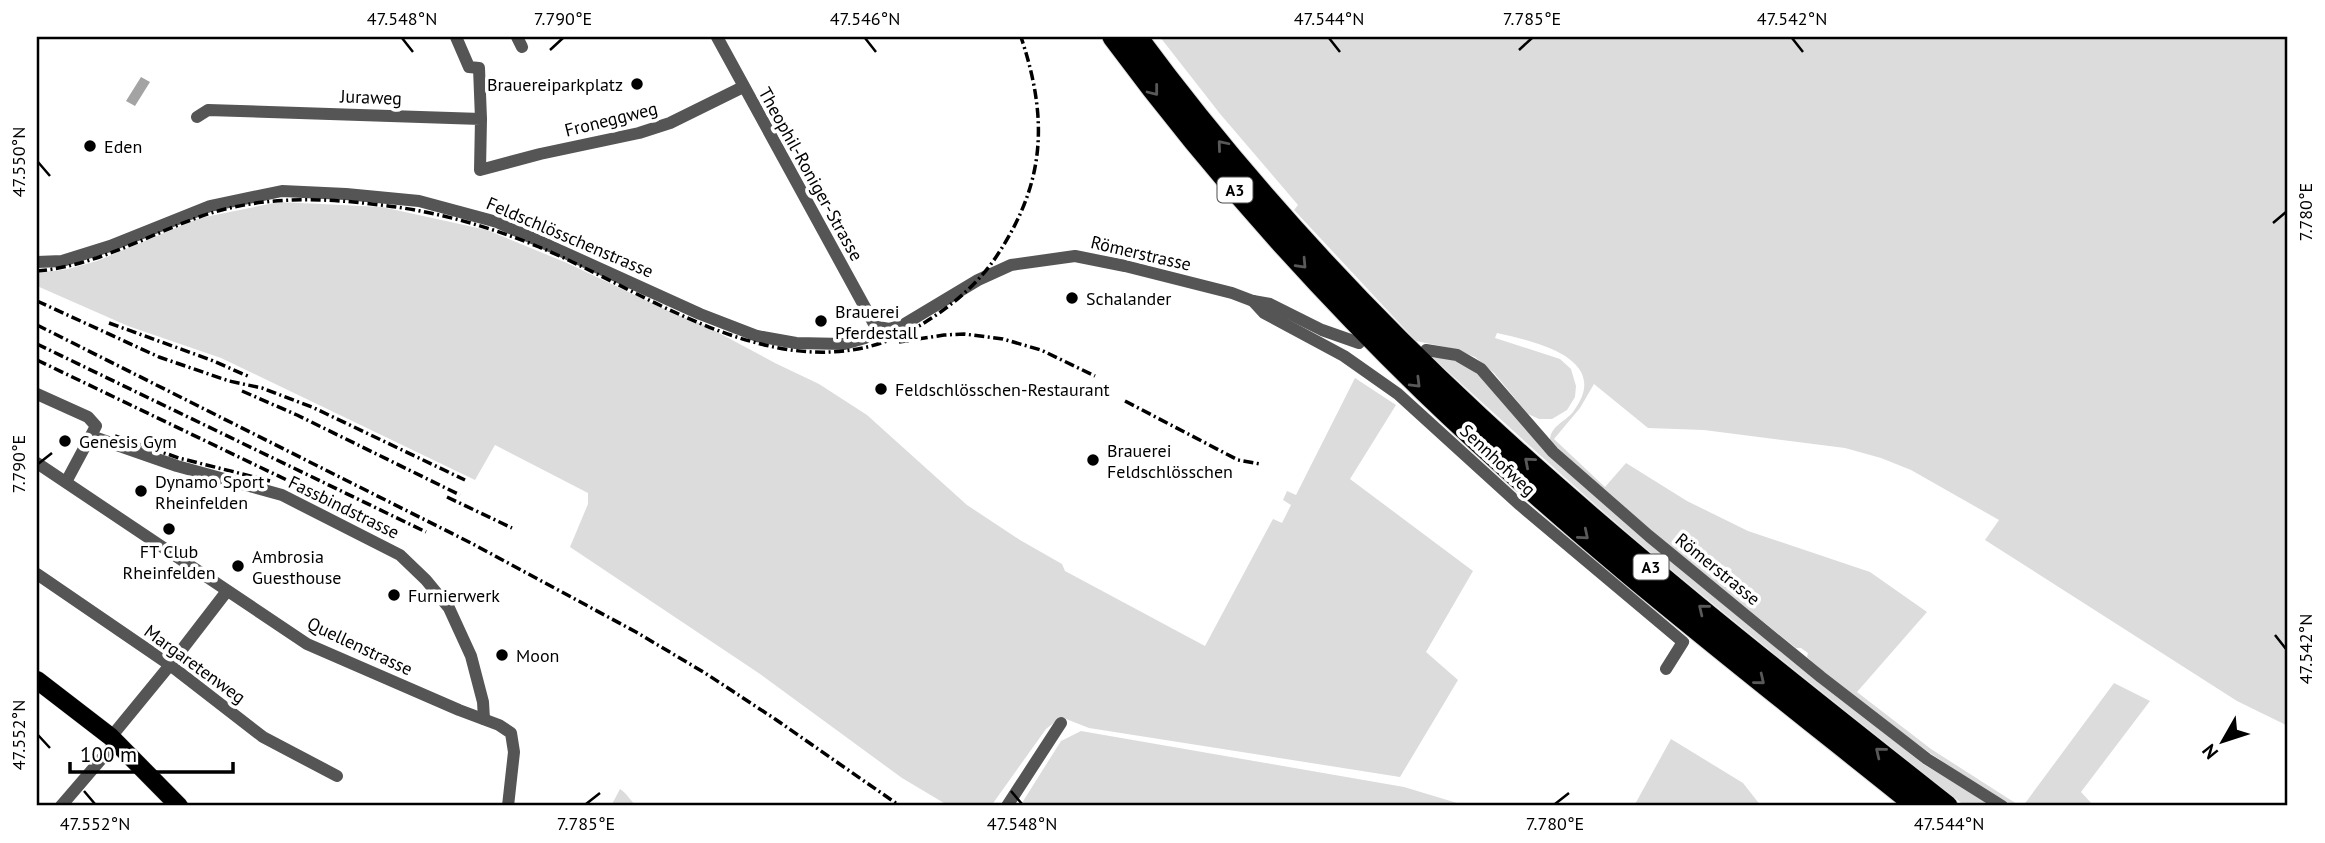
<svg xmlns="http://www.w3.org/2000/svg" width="2325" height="843" font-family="'PT Sans',sans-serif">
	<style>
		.green { fill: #dcdcdc }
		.water { fill: #a3a3a3 }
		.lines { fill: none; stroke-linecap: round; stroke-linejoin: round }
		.primary-casing { stroke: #dbdbdb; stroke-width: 19 }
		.motorway-casing { stroke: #dbdbdb; stroke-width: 23 }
		.minor { stroke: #555; stroke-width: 12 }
		.primary { stroke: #000; stroke-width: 18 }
		.motorway { stroke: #000; stroke-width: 21 }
		.rail { stroke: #000; stroke-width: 3.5; stroke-dasharray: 10 3.5 2 3.5; stroke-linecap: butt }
		.oneway { stroke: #595959 }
		.ticks { fill: none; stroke: #000; stroke-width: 2.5 }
		.poi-dot { fill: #000; stroke: #fff; stroke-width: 2.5 }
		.labels { text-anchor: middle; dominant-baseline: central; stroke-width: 7; stroke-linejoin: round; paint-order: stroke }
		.shield { fill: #fff; stroke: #4c4c4c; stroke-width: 2 }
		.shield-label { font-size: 16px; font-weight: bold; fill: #000 }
		.poi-label { font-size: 18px; fill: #000; stroke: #fff; text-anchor: start }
		.street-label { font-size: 18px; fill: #000; stroke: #fff }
		.neatline { fill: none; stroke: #000; stroke-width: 2.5 }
		.ticks-label { font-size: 18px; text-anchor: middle; fill: #000 }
	</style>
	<rect width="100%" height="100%" fill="#fff"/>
	<g class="green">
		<path d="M1160 37H2288V726L2237 701 1985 540 1999 520 1911 470 1881 458 1845 448 1704 430 1648 428 1594 384 1580 408 1554 439 1605 487 1626 463 1687 501 1748 531 1870 572 1927 612 1857 692 1931 749 2020 806H2011C1940 761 1870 714 1807 657L1808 653 1801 648H1796L1653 533 1550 441C1550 426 1565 422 1573 412 1614 358 1533 341 1497 333L1495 338 1560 359 1571 369 1576 386 1575 397 1567 410 1552 419H1539L1528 414 1494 373 1475 357 1455 349 1416 341 1294 210 1298 205 1221 115Z"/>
		<path d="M279 202 382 207 487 230 567 263 675 314 704 325 775 363 819 384 867 415 967 505 1020 540 1062 564 1065 571 1205 646 1273 519 1282 523 1291 505 1283 500 1287 491 1296 495 1355 378 1396 405 1350 479 1473 571 1426 652 1458 680 1400 777 1089 728 1061 717 1046 729 991 806H949L902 778 760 674 570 547 588 504V493L495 445 475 480 221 358 128 326 37 286V273L68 269 97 261 200 218Z"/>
		<path d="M1446 357 1464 364 1490 384 1528 432 1561 467 1647 541 1923 764 1993 806H1965C1857 720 1749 635 1643 546 1571 485 1503 421 1433 358Z"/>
		<path d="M2114 683 2150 701 2081 792 2094 806H2049L2047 803 2044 806H2023Z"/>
		<path d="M1081 731 1404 787 1467 806H1020L1061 741Z"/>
		<path d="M1671 739 1743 783 1761 806H1634Z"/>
		<path d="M620 789C627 793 630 801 637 806H611Z"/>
	</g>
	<path class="water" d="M141 77 150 82 135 106 126 101Z"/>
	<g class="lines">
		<defs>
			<path id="primary" d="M37 680 111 737 179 806"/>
			<g id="motorway">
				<path d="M1113 37C1206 163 1311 281 1424 391 1578 540 1750 672 1917 806"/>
				<path d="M1137 37C1238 174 1354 301 1479 417 1628 555 1789 681 1947 806"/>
			</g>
		</defs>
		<use href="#primary" class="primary-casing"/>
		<use href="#motorway" class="motorway-casing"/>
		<g class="minor">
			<path d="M456 37 469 67 479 68 481 119"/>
			<path d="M517 37 522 47"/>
			<path d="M717 37 873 322 878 327"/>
			<path d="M197 117 208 110 481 119 480 170 540 154 639 133 670 123 743 87"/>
			<path d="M37 262 62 261 110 246 210 206 282 191 346 194 419 201 497 222 700 314 757 336 796 343 844 344 865 338 878 327"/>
			<path d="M1253 301 1264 313 1344 356 1398 394 1520 505 1683 642 1666 669"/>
			<path d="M878 327 889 329 903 325 978 280 1011 265 1075 256 1125 266 1232 293 1253 301 1270 304 1322 330 1359 343"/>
			<path d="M1426 350 1457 355 1481 369 1553 452 1649 536 1821 677 1927 759 2002 806"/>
			<path d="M37 394 88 417 96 426 66 482"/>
			<path d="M91 436 177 466 282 495 400 555 426 580 449 608 471 656 483 702 484 719"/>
			<path d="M37 463 307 644 459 710 499 725 511 733 514 752 508 806"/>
			<path d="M37 574 170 665 263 737 337 776"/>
			<path d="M111 737 170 665 227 591"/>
			<path d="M61 806 116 742"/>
			<path d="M1007 806 1061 723"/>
		</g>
		<use href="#primary" class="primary"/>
		<use href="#motorway" class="motorway"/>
		<g class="rail">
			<path d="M37 271C95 266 144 237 199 217 258 196 318 197 380 205 435 211 488 226 539 247 657 296 790 401 919 326 949 308 978 285 998 254 1046 181 1048 118 1021 37"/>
			<path d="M37 301 159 357 229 381 262 388 312 407 465 480"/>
			<path d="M109 323 211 360 250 377"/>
			<path d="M37 325 471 543 636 632 705 673 775 719 900 806"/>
			<path d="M899 342 944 335 964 334 1003 339 1041 350 1095 376"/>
			<path d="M37 344 426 532"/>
			<path d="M37 360 370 520"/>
			<path d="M242 391 297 415 460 495"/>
			<path d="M1125 401 1238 460 1260 464"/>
			<path d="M115 436 179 458 270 481"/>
			<path d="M447 497 512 528"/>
		</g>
	</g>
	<defs><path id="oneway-chevron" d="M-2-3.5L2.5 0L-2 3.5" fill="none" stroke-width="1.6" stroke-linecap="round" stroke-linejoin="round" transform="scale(1.75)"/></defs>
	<g class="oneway">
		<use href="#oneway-chevron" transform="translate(1154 91) rotate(52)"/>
		<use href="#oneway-chevron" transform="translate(1222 145) rotate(-130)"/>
		<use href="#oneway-chevron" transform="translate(1302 264) rotate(47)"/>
		<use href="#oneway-chevron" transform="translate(1416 383) rotate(45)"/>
		<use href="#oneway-chevron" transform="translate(1529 462) rotate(-139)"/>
		<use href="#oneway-chevron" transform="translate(1584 535) rotate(40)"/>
		<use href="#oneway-chevron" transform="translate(1703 609) rotate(-141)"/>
		<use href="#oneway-chevron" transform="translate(1760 680) rotate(39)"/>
		<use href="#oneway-chevron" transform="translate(1880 752) rotate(-141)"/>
	</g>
	<path class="ticks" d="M402 38 413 52M865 38 876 52M1329 38 1340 52M1792 38 1803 52M550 50 563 38M1519 50 1532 38M38 162 50 176M2273 223 2286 212M38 464 52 453M2275 635 2286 649M38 735 50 748M84 791 95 804M1011 791 1022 804M1938 791 1949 804M586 804 600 793M1555 804 1569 793"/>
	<g class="poi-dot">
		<circle cx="637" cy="84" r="7"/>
		<circle cx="90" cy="146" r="7"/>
		<circle cx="1072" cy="298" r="7"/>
		<circle cx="821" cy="321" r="7"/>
		<circle cx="881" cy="389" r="7"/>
		<circle cx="65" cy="441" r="7"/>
		<circle cx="1093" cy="460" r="7"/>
		<circle cx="141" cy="491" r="7"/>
		<circle cx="169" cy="529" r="7"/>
		<circle cx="238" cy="566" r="7"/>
		<circle cx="394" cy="595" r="7"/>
		<circle cx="502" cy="655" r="7"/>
	</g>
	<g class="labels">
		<g class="shield">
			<rect x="1217.5" y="177.5" width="35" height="25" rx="5"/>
			<rect x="1633.5" y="554.5" width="35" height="25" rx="5"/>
		</g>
		<g class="shield-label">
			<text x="1235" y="190">A3</text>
			<text x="1651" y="567">A3</text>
		</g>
		<g class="poi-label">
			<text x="623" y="84" text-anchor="end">Brauereiparkplatz</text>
			<text x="104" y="146">Eden</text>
			<text x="1086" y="298">Schalander</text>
			<text x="835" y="311">Brauerei<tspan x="835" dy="21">Pferdestall</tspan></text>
			<text x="895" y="389">Feldschlösschen-Restaurant</text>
			<text x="79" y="441">Genesis Gym</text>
			<text x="1107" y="450">Brauerei<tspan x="1107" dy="21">Feldschlösschen</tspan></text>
			<text x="155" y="481">Dynamo Sport<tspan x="155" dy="21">Rheinfelden</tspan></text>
			<text x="169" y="551" text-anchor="middle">FT Club<tspan x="169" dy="21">Rheinfelden</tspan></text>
			<text x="252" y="556">Ambrosia<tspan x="252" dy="21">Guesthouse</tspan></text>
			<text x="408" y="595">Furnierwerk</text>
			<text x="516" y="655">Moon</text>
		</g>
		<g class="street-label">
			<text transform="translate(371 97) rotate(2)">Juraweg</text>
			<text transform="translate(611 119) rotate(-14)">Froneggweg</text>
			<text transform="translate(811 174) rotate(61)">Theophil-Roniger-Strasse</text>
			<text transform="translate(570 237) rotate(23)">Feldschlösschenstrasse</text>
			<text transform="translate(1141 253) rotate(13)">Römerstrasse</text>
			<text transform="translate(1498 460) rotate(43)">Sennhofweg</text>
			<text transform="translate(344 507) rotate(26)">Fassbindstrasse</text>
			<text transform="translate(1718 569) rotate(39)">Römerstrasse</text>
			<text transform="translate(360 646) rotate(25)">Quellenstrasse</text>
			<text transform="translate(195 664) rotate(36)">Margaretenweg</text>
		</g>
	</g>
	<rect width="2325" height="843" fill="none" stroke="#ffffff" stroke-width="77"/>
	<g transform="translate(2223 741) rotate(231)" stroke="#ffffff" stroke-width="5" paint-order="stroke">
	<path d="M0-5L12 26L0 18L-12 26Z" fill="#000000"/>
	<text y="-10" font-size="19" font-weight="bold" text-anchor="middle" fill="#000000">N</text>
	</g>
	<path d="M70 762v10h163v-10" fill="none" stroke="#000000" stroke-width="3.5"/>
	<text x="80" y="762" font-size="21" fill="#000000" stroke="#ffffff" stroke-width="5" paint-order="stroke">100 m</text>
	<rect x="38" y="38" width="2248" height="766" class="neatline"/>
	<g class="ticks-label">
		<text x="402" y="25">47.548°N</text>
		<text x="563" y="25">7.790°E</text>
		<text x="865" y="25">47.546°N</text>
		<text x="1329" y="25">47.544°N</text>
		<text x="1532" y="25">7.785°E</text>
		<text x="1792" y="25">47.542°N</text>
		<text transform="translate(19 162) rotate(-90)" y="6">47.550°N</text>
		<text transform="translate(2306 212) rotate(-90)" y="6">7.780°E</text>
		<text transform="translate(19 464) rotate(-90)" y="6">7.790°E</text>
		<text transform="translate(2306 649) rotate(-90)" y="6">47.542°N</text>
		<text transform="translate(19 735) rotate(-90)" y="6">47.552°N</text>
		<text x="95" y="830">47.552°N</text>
		<text x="586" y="830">7.785°E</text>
		<text x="1022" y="830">47.548°N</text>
		<text x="1555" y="830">7.780°E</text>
		<text x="1949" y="830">47.544°N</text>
	</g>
</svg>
